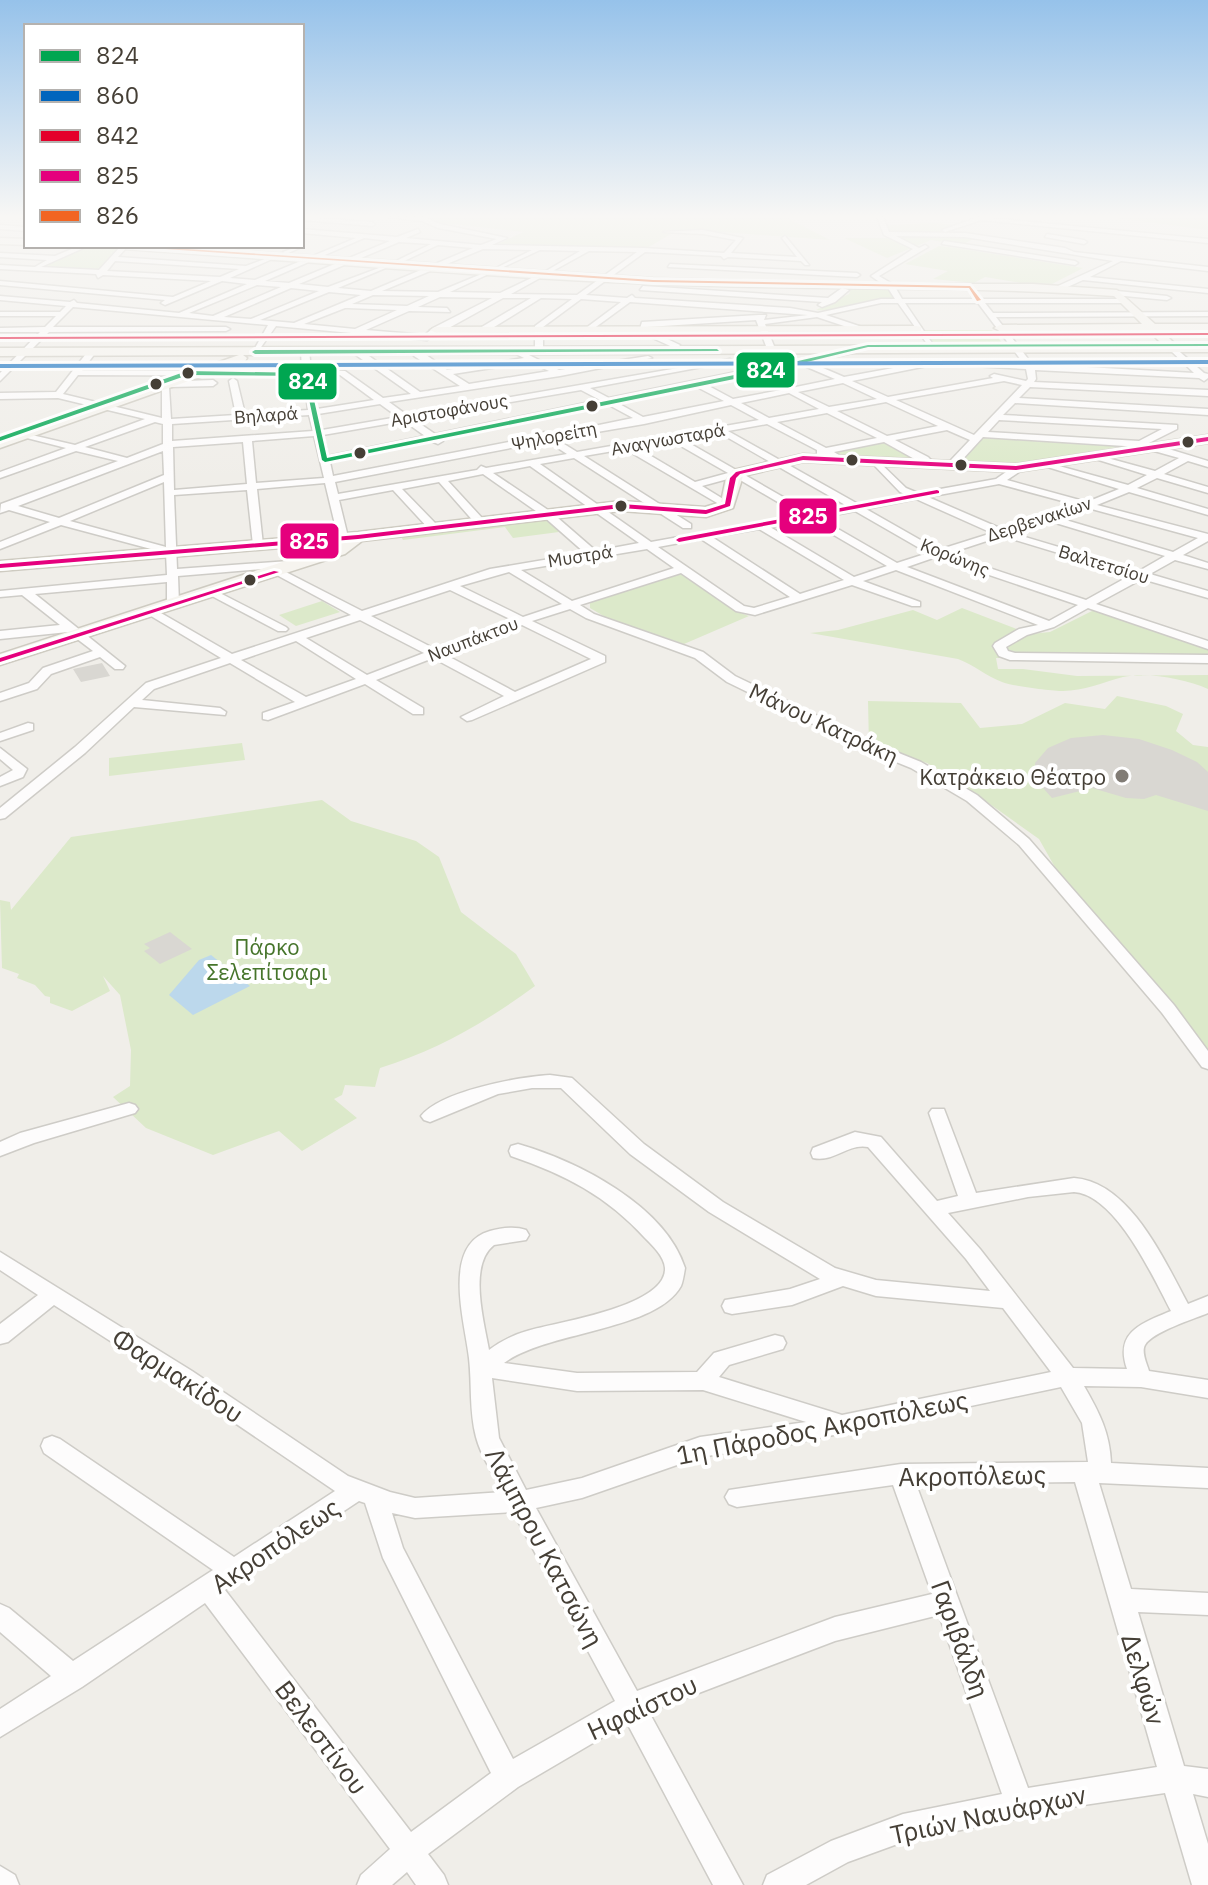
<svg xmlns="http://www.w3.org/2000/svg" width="1208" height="1885" font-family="'IBM Plex Sans',sans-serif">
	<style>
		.green { fill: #dce9ca }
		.water { fill: #bcd8ec }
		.building { fill: #d9d7d2 }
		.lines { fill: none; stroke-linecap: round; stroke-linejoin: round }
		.street-casing { stroke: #ceccc7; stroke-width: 3 }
		.secondary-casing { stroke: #cecbc1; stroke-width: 3 }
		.street { fill: #fdfcfc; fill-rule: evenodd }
		.secondary { fill: #f6f4ef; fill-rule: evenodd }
		.bus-1-casing { stroke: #fff; stroke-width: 6 }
		.bus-2-casing { stroke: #fff; stroke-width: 6 }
		.bus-3-casing { stroke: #fff; stroke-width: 6 }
		.bus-4-casing { stroke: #fff; stroke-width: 6 }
		.bus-5-casing { stroke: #fff; stroke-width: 6 }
		.bus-1 { fill: #00a651; fill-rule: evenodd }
		.bus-2 { fill: #0065bd; fill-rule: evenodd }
		.bus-3 { fill: #e4002b; fill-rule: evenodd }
		.bus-4 { fill: #e5007d; fill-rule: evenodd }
		.bus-5 { fill: #f26522; fill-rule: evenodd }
		.bus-dot { fill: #453f36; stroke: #fff; stroke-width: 3 }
		.poi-dot { fill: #817c75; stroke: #fff; stroke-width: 3 }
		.labels { text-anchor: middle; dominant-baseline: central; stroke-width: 8; stroke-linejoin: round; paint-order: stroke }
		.far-street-label { font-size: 18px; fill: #453f36; stroke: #fff }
		.street-label { font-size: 22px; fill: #453f36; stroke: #fff }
		.poi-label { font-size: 22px; fill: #453f36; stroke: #fff; text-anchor: end }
		.park-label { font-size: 22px; fill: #46752b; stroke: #fff }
		.near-street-label { font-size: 26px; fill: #453f36; stroke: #fff }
		.line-badge { stroke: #fff; stroke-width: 3 }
		.badge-label { font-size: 22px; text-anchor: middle; font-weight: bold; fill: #fff }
	</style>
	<rect width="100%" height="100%" fill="#f0eee9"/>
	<g class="green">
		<path d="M390 217H785L830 240 694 230 676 231 647 248 494 246 523 232Z"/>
		<path d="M1109 217H1208V230Z"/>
		<path d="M934 223 957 225 940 230 942 234 975 238 962 245 931 240 887 258 844 238H896L899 233 888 231 886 225Z"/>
		<path d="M91 246 118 248 99 271 42 267Z"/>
		<path d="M939 246 956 248 1083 268 1052 284 1021 283 985 277 974 283 933 279 948 271 905 264Z"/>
		<path d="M851 288 888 289 894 300C867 298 842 313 816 310L849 294Z"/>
		<path d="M923 330H992L1003 344H931Z"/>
		<path d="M983 437 1135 444 1008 465 961 463Z"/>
		<path d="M887 441 923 459 845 458 834 452Z"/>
		<path d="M542 515 559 532 513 538 505 527 403 540 399 533Z"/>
		<path d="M679 573 735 611 749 616 684 644 607 618 590 608V601Z"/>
		<path d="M322 601 340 612 296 626 279 615Z"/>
		<path d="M962 608 1030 634 1050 632 1094 610 1208 647V655L996 658 998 669H1023L1077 676 1208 675V689C1185 679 1148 672 1123 677 1104 682 1083 691 1063 691 1051 691 1012 686 1002 682 986 676 974 665 958 659L810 633 838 630 913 610 937 620Z"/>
		<path d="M1117 696 1166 706 1183 714 1176 731 1193 745 1208 747V1059L1077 906 1039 839 956 780 927 763 869 746 868 701 961 703 980 728 1022 724 1065 703 1105 709Z"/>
		<path d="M242 743 245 760 109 776V758Z"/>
		<path d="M322 800 351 821 416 841 439 857 461 912 516 954 535 986C486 1022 438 1050 380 1068L375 1087 345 1085 342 1095 334 1099 357 1118 302 1151 279 1131 213 1155 146 1128 113 1097 130 1086 131 1050 120 995 103 976 110 991 72 1011 50 1003V997L45 996 35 985 17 978 19 974 2 968 0 900 10 902 11 910 71 837Z"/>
	</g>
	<path class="water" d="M211 955 250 986 193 1015 169 995 199 960Z"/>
	<g class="building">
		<path d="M102 663 110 676 81 682 73 669Z"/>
		<path d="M1103 735 1139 739 1172 750 1197 762 1208 772V811L1156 795 1144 799 1126 798 1092 788 1052 798 1036 780 1035 763 1048 748 1071 738Z"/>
		<path d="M170 932 192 949 160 964 144 951 150 948 144 944Z"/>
	</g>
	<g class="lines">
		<defs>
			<g id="street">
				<path d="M20 217H26V219L21 218Z"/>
				<path d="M302 217 372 222 375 224 372 226 302 220Z"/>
				<path d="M388 217H423L440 224 507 238 492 245 644 248 724 253 736 240 703 234 663 232 703 230 743 238 731 253 797 257 782 238 785 236 809 265H805L801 261 728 257 724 259 721 256 645 252 586 295 627 298 632 295 635 298 790 308 818 313 881 299H895L888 288 871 276 913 249 884 235 877 217H883L889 232 965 233 1065 248 1074 252 1208 267V271L1121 261 1090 277 1208 289V293L1083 280 1061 290 1058 286 1113 261 965 237 896 236 919 248 925 245 928 247 879 276 894 285 902 299H974L972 296 976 294 982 299H1125L1129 301 1125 303H985L993 313 1208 312V316L996 317 1032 364 1194 373 1170 350 1173 346 1204 373 1208 374V378L1204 381 1199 378 1035 370 1036 379 1034 382 1208 390V396L1030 387 1019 398 1208 409V415L1015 403 1003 415 1177 425V429L1149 443 1208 461V467L1188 461 1164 474 1208 487V493L1157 478 1137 488 1208 509V515L1129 492 1097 505 1208 534V541L1183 555 1208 563V569L1175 560 1150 574 1208 591V598L1142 579 1096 604 1208 641V649L1088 608 1054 627 1027 635 1006 647 1008 651 1015 653 1208 655V663L1010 660 999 656 993 646 995 643 1019 629 1038 625 896 570 863 581 920 602V606H912L852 585 755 615 736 611 681 573 580 605 594 614 703 652 735 676 874 743 921 762 977 795 1029 839 1174 1005 1208 1051V1069L1202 1067 1162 1013 1019 845 967 801 911 768 864 749 727 682 695 658 586 618 570 609 532 621 605 656V662L472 720 467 721 461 717 504 696 433 658 376 680 423 708V714H413L365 684 268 720 263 719V713L295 702 230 663 154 689 142 700 220 708 226 712 225 715 134 707 85 753 5 818 0 819V808L75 747 146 683 221 658 146 613V609H154L232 654 351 615 273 573 272 571 274 568 178 576 179 604 173 607 167 604V582L35 594 125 666 123 669H115L100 657 51 674 37 689 0 701V693L29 683 43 668 93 651 68 632 0 639V631L60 625 22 595 0 597V591L167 575 166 553 61 525 0 549V542L50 522 9 510 0 513 1 504 118 461 76 451 0 478V472L66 448 23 437V433L75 445 145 419 58 398 0 399V393L56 392 89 350 96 352 82 371H302L301 351 305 349 309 351 311 369 345 371 383 398 411 394 353 353V349H359L420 392 460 386 414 356V351L418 349 447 370 524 358 512 352 515 348 559 370 648 356 652 358 560 376 389 402 407 415 730 359 734 361 590 388 609 398 864 346 867 350 809 362 844 377 937 360 1024 364 978 303H905L934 346 930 348 898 303H881L826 315 862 327 859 331 817 317 765 324 774 346 770 348 766 346 756 320 647 327 646 329 680 345 677 349 639 332 642 322 759 315H766L764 320 808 315 630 302 589 332 586 328 621 302 581 299 543 327V347L539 349 535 347V326L572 299 541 298 486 332H480V328L531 298H503L427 340 276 326 259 350 255 348 268 325 73 307 53 327H226L230 329 226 331 49 332 0 381V373L40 332H0V328L45 327 56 316H0V312H60L66 306 0 300V296L70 302 74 300 77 303 179 313 247 284 222 281 165 305 161 303 165 300 0 285V281L173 297 211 281 103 275 98 278 96 274 0 269V265L35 267 47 260 0 257V253L55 256 79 246H88L41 267 99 270 121 246H128L118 257 246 266 281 253V255L230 278 255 280 356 238 302 233V229L397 237 418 229 420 232 406 238 481 245 497 239 438 228 422 221ZM364 238 390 241 289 283 265 281ZM399 242 431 244 398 260 400 263 438 245 473 248 371 291 338 288 395 264V262L328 287 299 284ZM483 249 532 250 496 268 438 292 382 291ZM540 250 580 251 546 271 500 293 450 292ZM589 251 637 252 577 295 511 294ZM115 261 239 269 220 277 107 271ZM257 285 281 287 213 316 189 313ZM291 288 319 291 251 319 224 317ZM329 292 361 295 294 323 260 320ZM373 295 429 296 407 306 352 304ZM440 297 492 298 433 328 425 335 366 330 409 311 450 312 447 308 418 307ZM345 308H348L397 310 355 329 304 324ZM530 362 549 371 469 384 453 374ZM800 364 835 379 791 388 760 372ZM937 364 1026 369 1028 379 1026 381 994 374 990 376 993 378 888 397 852 381ZM312 374 340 375 374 400 317 409ZM751 374 781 390 733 399 705 384ZM78 375 304 376 308 410 245 414 237 381 233 378 229 381 236 415 171 419 169 387 213 386 217 383 213 380 156 382 152 385 162 390V418L63 394ZM1004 381 1022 385 974 435 896 400ZM843 383 877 399 829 407 798 392ZM695 386 724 401 643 417 616 402ZM581 390 600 400 435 434 413 419ZM789 393 819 409 769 418 741 403ZM886 402 938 426 887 436 837 411ZM380 404 398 417 322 430 318 414ZM607 404 633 418 550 435 544 432 540 436 333 476 330 462 431 441 438 444 443 441 441 439ZM731 405 759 420 577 452 556 439 644 424ZM827 413 877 438 826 448 777 422ZM309 415 313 431 172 441V424ZM999 420 1162 429 1139 441 988 432ZM404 421 425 436 328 456 323 435ZM155 422 163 424V444L127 458 85 447ZM767 424 817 450V454H824L840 462 845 459 834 452 884 442 927 466H933L935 464 928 457 895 440 947 430 970 440 951 460V465L956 468 959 467 961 461 983 437 1140 447 1179 458 1155 471 1089 453V457L1147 475 1128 485 1041 461V465L1119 489 1087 502 1007 480 1022 470 1016 465 996 479 918 493 906 488 876 459 871 462 873 464 900 492 907 495 858 504 728 431ZM718 432 847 506 811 513 682 439ZM314 436 324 478 256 483 252 441ZM547 441 567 454 486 468 481 466 477 470 338 494 335 482ZM672 441 728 473 695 482 636 447ZM243 442 247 484 174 490 173 447ZM625 449 724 507 733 505 702 486 735 477 800 515 651 542 540 464 574 458 683 528H691V524L584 456ZM163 451 164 475 59 518 18 506ZM530 466 639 543 596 551 551 512 493 473ZM483 474 543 516 585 553 490 569 362 611 278 568 293 566 294 564 289 561 177 569 174 495 247 490 253 545 258 548 263 545 257 489 325 483 338 537 343 540 348 537 339 500 393 490 429 529H437V525L402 489 439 482 475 523H483V519L448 481ZM164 482 166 547 70 521ZM999 484 1077 505 1002 529 928 497ZM916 499 992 533 938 550 866 509ZM1088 508 1198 538 1173 552 1059 518ZM855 511 928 553 897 563 819 518ZM808 520 887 566 854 577 770 527ZM1049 521 1165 556 1139 571 1012 533ZM759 529 844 580 800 594 712 537ZM1002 536 1131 575 1086 600 947 554ZM701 539 790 597 754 608 744 606 658 547ZM647 549 674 568 572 601 521 570ZM936 557 1078 605 1049 621 907 567ZM509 572 562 604 523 617 460 586ZM450 590 512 620 435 649 371 616ZM360 620 424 653 367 675 306 638ZM522 625 591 659 515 692 444 654ZM296 641 356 679 306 697 241 660Z"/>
				<path d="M979 217 1208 239V243L981 220 945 232 942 230Z"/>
				<path d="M0 225 26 227V231L0 229Z"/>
				<path d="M1047 234 1084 240 1087 242 1084 244 1045 237Z"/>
				<path d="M944 241 1075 261 1078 263 1075 265 942 244Z"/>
				<path d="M302 245V247L286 254 283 252Z"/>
				<path d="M670 264 857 273 860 275 857 277 668 267Z"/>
				<path d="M643 286 828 298 842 288 849 290 835 302 822 307 818 305 822 302 640 290Z"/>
				<path d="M1117 291 1167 296 1171 298 1167 300 1114 295Z"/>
				<path d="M212 589 286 627 288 629 286 631H278L208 594 206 592Z"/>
				<path d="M28 723 33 724V730L0 741V733Z"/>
				<path d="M0 748 27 769 23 777 0 786V777L13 770 0 759Z"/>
				<path d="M550 1075 572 1078 644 1144 723 1202 835 1268 876 1280 990 1291 966 1259 868 1147C848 1143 833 1163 813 1158L811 1153 813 1148 855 1132 881 1137 937 1201 958 1196 929 1113 932 1109H944L976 1193 1074 1178C1130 1182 1164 1260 1188 1304L1208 1296V1313C1194 1319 1152 1332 1145 1345 1141 1352 1147 1364 1149 1371L1208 1380V1398L1141 1387 1084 1386C1099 1412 1110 1433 1111 1463L1208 1468V1488L1099 1483 1131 1589 1208 1593V1615L1138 1612 1184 1766 1208 1769V1797L1193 1794 1208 1844V1885H1192L1165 1793 1077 1806 903 1842 848 1862 806 1885H763L767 1875 831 1841 903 1814 1002 1794 939 1615 835 1641 649 1712 743 1885H713L627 1723 518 1787 428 1854 444 1875 448 1885H416L407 1872 392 1885H357L361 1875 390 1849 205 1603 82 1687 0 1737V1709L51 1676 0 1632V1604L9 1608 73 1661 213 1570 44 1453 41 1446 44 1439 52 1436 60 1439 234 1557 335 1491 176 1383 54 1305 8 1342 0 1344V1324L38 1295 0 1270V1252L192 1371 348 1476 390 1492 415 1498 503 1492C493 1474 481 1456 476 1437 469 1411 472 1384 469 1358 465 1322 441 1245 490 1231 501 1228 515 1226 526 1230L529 1235 526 1240 494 1245C468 1265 484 1322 489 1350 501 1341 513 1335 527 1331 556 1322 667 1307 665 1268 664 1256 652 1245 645 1238 607 1196 564 1174 511 1156L509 1151 511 1146 518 1144C577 1161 665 1205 685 1268 684 1274 683 1281 681 1286 656 1331 547 1331 504 1363L577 1373 697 1372 714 1353 775 1335 783 1337 786 1343 783 1349 729 1365 719 1377 842 1415 1051 1372 1003 1308 876 1296 843 1286 792 1305 732 1314 725 1312 722 1306 725 1300 790 1289 820 1279 709 1212 630 1154 561 1088H532L498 1094 430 1122 424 1120 421 1116C441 1091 518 1077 550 1075ZM1074 1192C1116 1195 1153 1277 1171 1311 1142 1323 1114 1332 1127 1369L1073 1368 980 1249 948 1213 1028 1197ZM492 1378 577 1391 703 1390 806 1422 700 1437 582 1478 526 1490 499 1438ZM1061 1387 1082 1423 1088 1462 901 1464 729 1490 725 1497 729 1504 737 1507 893 1485 932 1594 835 1617 637 1691 536 1508 582 1498 700 1457 791 1444ZM1075 1482 1157 1767 1028 1788 916 1484ZM359 1501 365 1503 383 1558 491 1773 411 1832 225 1590ZM513 1512 615 1701 513 1759 403 1548 392 1513 415 1518Z"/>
				<path d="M129 1103 135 1105 138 1109 135 1113 34 1143 0 1156V1142L20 1133Z"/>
				<path d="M0 1866 15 1875 19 1885H0Z"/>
			</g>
			<g id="secondary">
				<path d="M0 238 26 239V245L0 244Z"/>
				<path d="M118 246H168L653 278 878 284H1033L1117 290 1155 324H1208V330L1162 331 1176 345 1208 344V352L243 355 247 358 245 361 0 448V439L239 355 0 356V348L1163 345 1149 331H1000L994 328 1000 325 1142 324 1114 296C961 285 807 291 654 284 477 277 300 261 123 249Z"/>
				<path d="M917 326 921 327V331L436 333 430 330 436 327Z"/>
				<path d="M1208 435V443L1016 472 803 462 743 476 733 508 706 517 621 511 362 541 345 554 0 665V654L341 543 0 571V561L358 532 621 501 705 507 721 502 726 478 733 470 803 454 1016 464Z"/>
			</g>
		</defs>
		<use href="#street" class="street-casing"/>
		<use href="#secondary" class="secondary-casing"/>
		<use href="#street" class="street"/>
		<use href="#secondary" class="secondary"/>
		<defs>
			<g id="bus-1">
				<path d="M1208 344V346L868 347 754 375 325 462 322 460 304 376 188 375 0 441V437L187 371 308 373 327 458 754 371 868 345Z"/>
				<path d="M717 349 719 351 255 354 252 352 255 350Z"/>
			</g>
			<path id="bus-2" d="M1208 360V364L0 368V364Z"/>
			<path id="bus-3" d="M1208 333V335L0 339V337Z"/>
			<g id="bus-4">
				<path d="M1208 437V441L1016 470 803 460 740 474 736 478 730 506 706 514 621 508 358 539 0 568V564L358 535 621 504 706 510 725 504 730 478 736 472 803 456 1016 466Z"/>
				<path d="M937 490 939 491V493L679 542 676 540 679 538Z"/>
				<path d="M274 571 279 572 0 662V658Z"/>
			</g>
			<path id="bus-5" d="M121 246H142L653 280 970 286 981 300 977 301 969 288 653 282Z"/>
		</defs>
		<use href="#bus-1" class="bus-1-casing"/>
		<use href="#bus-2" class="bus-2-casing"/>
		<use href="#bus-3" class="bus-3-casing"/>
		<use href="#bus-4" class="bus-4-casing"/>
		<use href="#bus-5" class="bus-5-casing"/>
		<use href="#bus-1" class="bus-1"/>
		<use href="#bus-2" class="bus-2"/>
		<use href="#bus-3" class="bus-3"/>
		<use href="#bus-4" class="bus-4"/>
		<use href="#bus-5" class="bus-5"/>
	</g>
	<linearGradient id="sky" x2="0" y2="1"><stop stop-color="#96c2ea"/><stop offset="0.45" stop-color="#f8f7f5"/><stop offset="1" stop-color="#f8f7f5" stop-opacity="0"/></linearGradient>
	<rect width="1208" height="481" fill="url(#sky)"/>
	<g class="bus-dot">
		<circle cx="188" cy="373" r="7"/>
		<circle cx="156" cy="384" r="7"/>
		<circle cx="592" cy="406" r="7"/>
		<circle cx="1188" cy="442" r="7"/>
		<circle cx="360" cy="453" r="7"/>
		<circle cx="852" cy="460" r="7"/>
		<circle cx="961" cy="465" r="7"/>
		<circle cx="621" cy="506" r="7"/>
		<circle cx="250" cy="580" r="7"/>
	</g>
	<circle class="poi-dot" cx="1122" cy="776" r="8"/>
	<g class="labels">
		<g class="far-street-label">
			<text transform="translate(449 410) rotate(-10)">Αριστοφάνους</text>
			<text transform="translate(266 415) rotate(-4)">Βηλαρά</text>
			<text transform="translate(554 436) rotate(-11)">Ψηλορείτη</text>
			<text transform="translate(668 439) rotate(-10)">Αναγνωσταρά</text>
			<text transform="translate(1039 519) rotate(-18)">Δερβενακίων</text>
			<text transform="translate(580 556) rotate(-9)">Μυστρά</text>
			<text transform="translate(955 557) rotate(22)">Κορώνης</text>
			<text transform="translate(1104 564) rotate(17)">Βαλτετσίου</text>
			<text transform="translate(473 639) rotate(-21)">Ναυπάκτου</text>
		</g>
		<g class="street-label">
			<text transform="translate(824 723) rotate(25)">Μάνου Κατράκη</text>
		</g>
		<g class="poi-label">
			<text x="1106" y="776">Κατράκειο Θέατρο</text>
		</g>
		<g class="park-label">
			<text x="267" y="946">Πάρκο<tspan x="267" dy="25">Σελεπίτσαρι</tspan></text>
		</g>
		<g class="near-street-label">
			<text transform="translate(178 1375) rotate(33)">Φαρμακίδου</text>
			<text transform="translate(822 1427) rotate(-11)">1η Πάροδος Ακροπόλεως</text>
			<text transform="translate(972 1475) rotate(-1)">Ακροπόλεως</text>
			<text transform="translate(275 1545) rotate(-34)">Ακροπόλεως</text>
			<text transform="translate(545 1547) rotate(62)">Λάμπρου Κατσώνη</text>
			<text transform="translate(961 1639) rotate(70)">Γαριβάλδη</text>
			<text transform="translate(1144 1679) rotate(73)">Δελφών</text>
			<text transform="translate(642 1707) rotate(-25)">Ηφαίστου</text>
			<text transform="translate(322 1737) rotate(53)">Βελεστίνου</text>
			<text transform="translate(988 1814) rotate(-12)">Τριών Ναυάρχων</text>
		</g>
	</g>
	<g class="line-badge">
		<rect x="735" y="351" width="61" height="38" rx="8" fill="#00a651"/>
		<rect x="277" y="362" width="61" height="39" rx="8" fill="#00a651"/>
		<rect x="778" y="497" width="60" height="38" rx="8" fill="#e5007d"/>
		<rect x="279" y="522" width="61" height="38" rx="8" fill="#e5007d"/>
	</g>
	<g class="badge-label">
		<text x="766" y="378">824</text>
		<text x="308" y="389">824</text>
		<text x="808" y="524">825</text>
		<text x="309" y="549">825</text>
	</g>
	<rect x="24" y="24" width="280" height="224" fill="#ffffff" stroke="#b5b2af" stroke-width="2"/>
	<rect x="40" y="50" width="40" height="12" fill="#00a651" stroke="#b5b2af" stroke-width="2"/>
	<text x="96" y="64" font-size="24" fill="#453f36">824</text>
	<rect x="40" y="90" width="40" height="12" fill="#0065bd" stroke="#b5b2af" stroke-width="2"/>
	<text x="96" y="104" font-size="24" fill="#453f36">860</text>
	<rect x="40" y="130" width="40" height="12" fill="#e4002b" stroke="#b5b2af" stroke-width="2"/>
	<text x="96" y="144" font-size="24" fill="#453f36">842</text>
	<rect x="40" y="170" width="40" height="12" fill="#e5007d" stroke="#b5b2af" stroke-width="2"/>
	<text x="96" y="184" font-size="24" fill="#453f36">825</text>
	<rect x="40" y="210" width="40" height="12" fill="#f26522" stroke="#b5b2af" stroke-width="2"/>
	<text x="96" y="224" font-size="24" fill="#453f36">826</text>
</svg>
